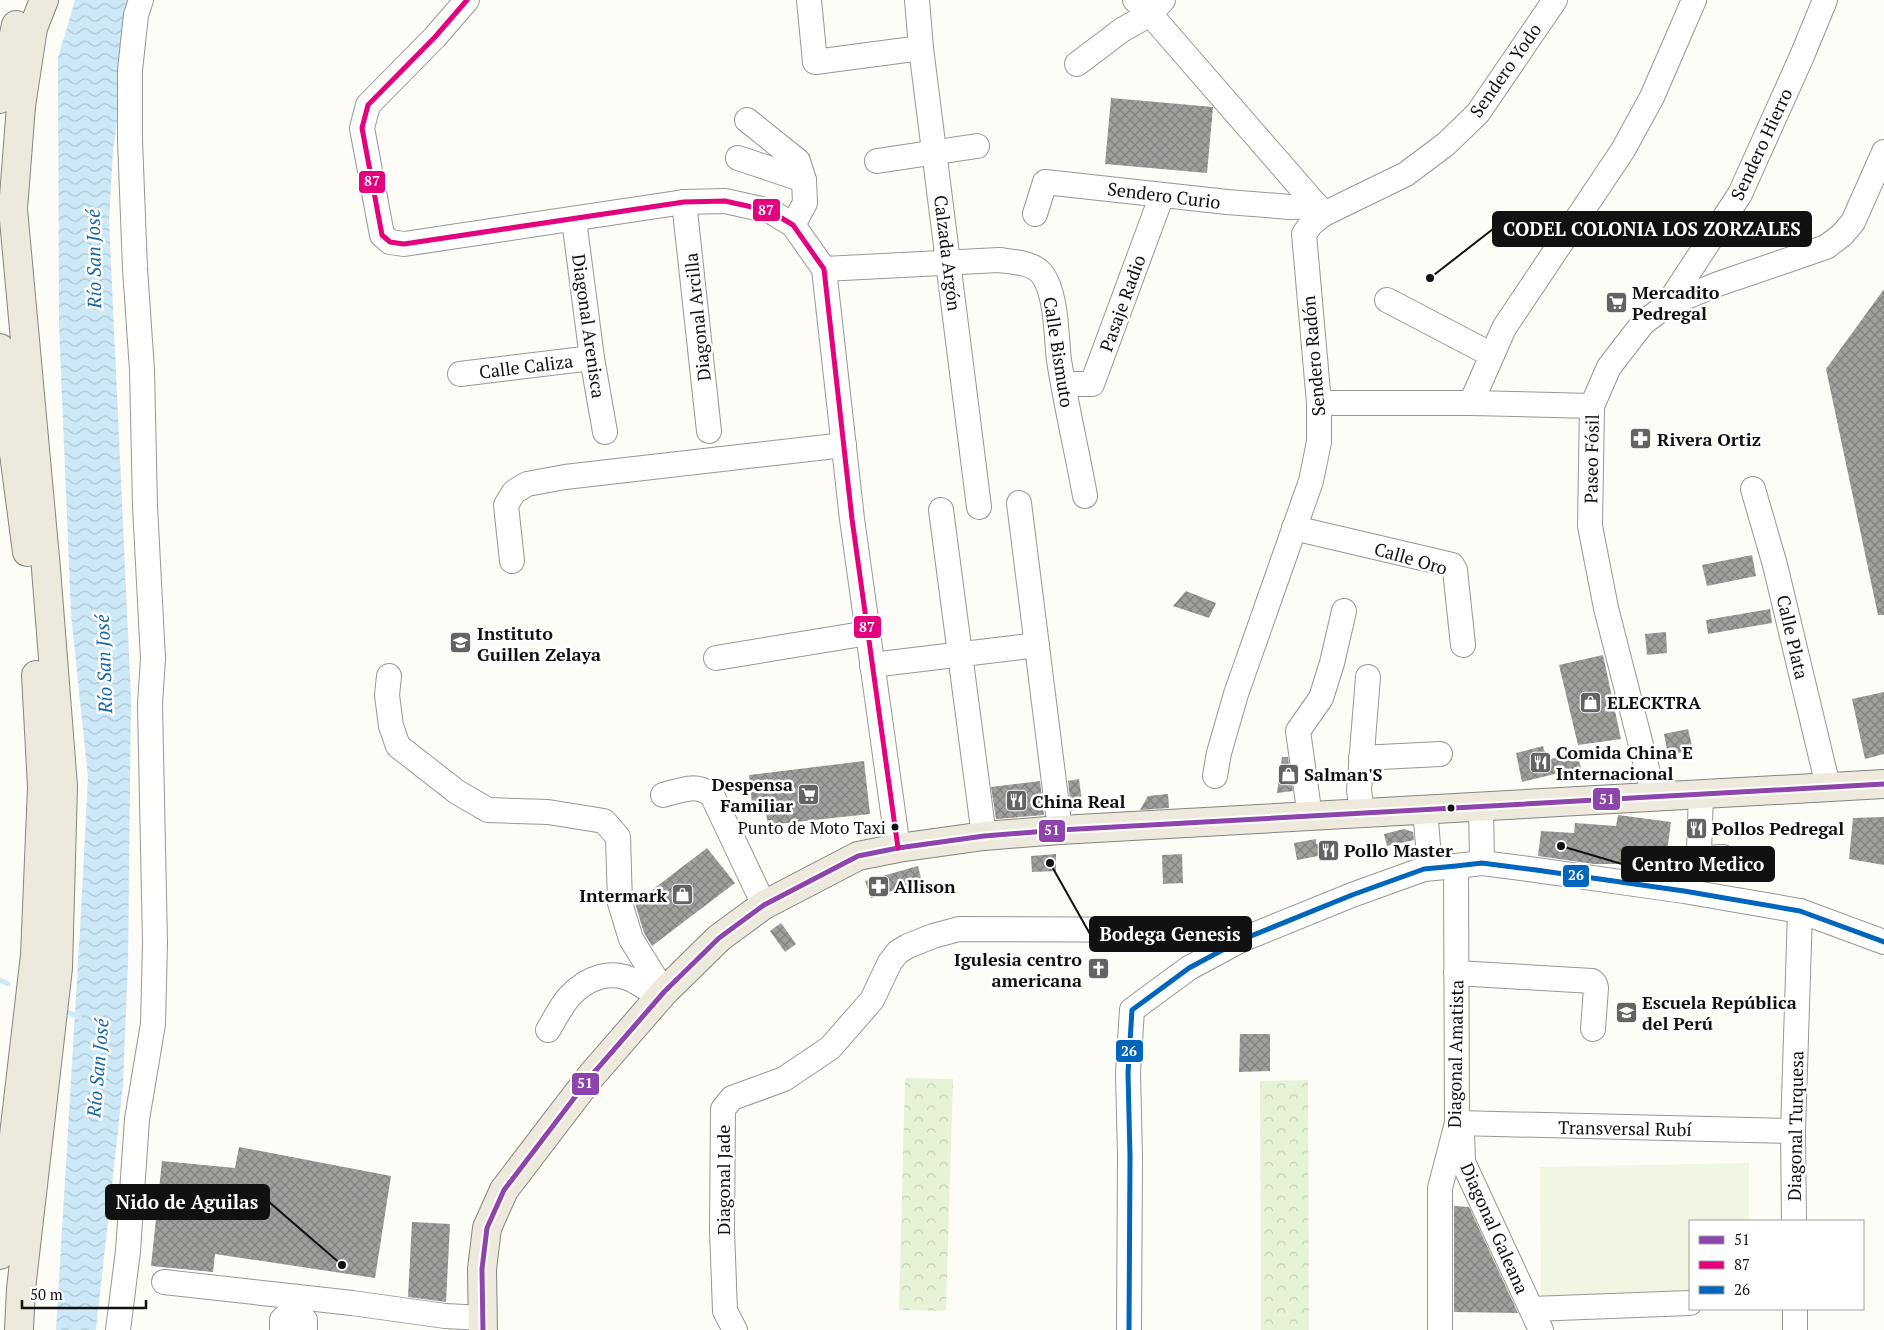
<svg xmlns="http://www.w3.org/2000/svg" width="1884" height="1330" font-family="'PT Serif',serif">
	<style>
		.park { fill: url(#park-crowns) }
		.pitch { fill: #f0f6e1 }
		.water { fill: url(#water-waves) }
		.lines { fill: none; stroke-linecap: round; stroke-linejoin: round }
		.stream { stroke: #cde8f7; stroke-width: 5 }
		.building { fill: url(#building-cross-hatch) }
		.minor-casing { stroke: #979795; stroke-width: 26 }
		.major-casing { stroke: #858482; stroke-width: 30 }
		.minor { stroke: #fffffe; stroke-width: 24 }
		.major { stroke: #ede9dc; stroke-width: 28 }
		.bus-1-casing { stroke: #fff; stroke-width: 9 }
		.bus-2-casing { stroke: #fff; stroke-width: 9 }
		.bus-3-casing { stroke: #fff; stroke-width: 9 }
		.bus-1 { stroke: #8e44ad; stroke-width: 5 }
		.bus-2 { stroke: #e5007d; stroke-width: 5 }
		.bus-3 { stroke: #0065bd; stroke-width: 5 }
		.bus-dot { fill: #111; stroke: #fff; stroke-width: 2 }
		.labels { text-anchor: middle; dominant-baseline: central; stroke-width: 5; stroke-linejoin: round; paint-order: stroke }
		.bus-label { font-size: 17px; fill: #111; stroke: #fff; text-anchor: end }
		.street-label { font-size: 18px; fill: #111; stroke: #fff }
		.poi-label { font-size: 18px; font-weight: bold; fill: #111; stroke: #fff; text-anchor: start }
		.water-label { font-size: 19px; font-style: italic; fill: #1768a6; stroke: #fff }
		.leader { fill: none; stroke: #111; stroke-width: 2 }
		.callout-dot { fill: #111; stroke: #fff; stroke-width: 2 }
		.callout { fill: #111; stroke: #111; stroke-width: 2 }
		.callout-label { font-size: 19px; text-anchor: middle; font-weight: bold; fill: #fff }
		.line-badge { stroke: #fff; stroke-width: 2 }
		.badge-label { font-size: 14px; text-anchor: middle; font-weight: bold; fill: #fff }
	</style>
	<defs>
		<pattern id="park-crowns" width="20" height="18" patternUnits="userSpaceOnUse" patternTransform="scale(1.25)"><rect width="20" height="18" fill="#e7f3d7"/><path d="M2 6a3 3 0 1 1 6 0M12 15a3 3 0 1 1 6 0" fill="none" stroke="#c5cfb8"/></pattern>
		<pattern id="water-waves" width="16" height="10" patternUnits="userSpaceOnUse" patternTransform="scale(1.25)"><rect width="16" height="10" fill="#cde8f7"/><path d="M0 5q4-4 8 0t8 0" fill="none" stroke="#afc6d3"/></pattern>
		<pattern id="building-cross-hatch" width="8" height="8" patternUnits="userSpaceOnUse" patternTransform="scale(1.25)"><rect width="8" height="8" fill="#a19f9c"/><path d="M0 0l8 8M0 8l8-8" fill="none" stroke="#82807e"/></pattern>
	</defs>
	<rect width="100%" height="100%" fill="#fdfcf7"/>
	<g class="park">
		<path d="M905 1078 953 1079 946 1311 899 1310Z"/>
		<path d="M1308 1080 1309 1330H1261L1260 1081Z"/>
	</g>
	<path class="pitch" d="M1749 1163V1221H1690V1296L1541 1299 1540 1167Z"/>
	<path class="water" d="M75 0H133L113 152 109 220 131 698 128 962 123 1085 96 1330H56L80 930 88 777 71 614 59 325 58 58Z"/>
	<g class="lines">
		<g class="stream">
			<path d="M0 980 8 984"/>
			<path d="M63 1010 80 1018"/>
		</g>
	</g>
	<g class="building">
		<path d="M1111 98 1213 107 1207 173 1105 164Z"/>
		<path d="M1884 289V615H1878L1826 369Z"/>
		<path d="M1752 555 1756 576 1707 586 1702 565Z"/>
		<path d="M1186 591 1216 603 1209 618 1173 606Z"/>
		<path d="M1770 609 1772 623 1708 634 1706 620Z"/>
		<path d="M1666 632 1667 653 1647 655 1645 634Z"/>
		<path d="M1603 655 1621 739 1578 745 1559 665Z"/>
		<path d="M1884 692V754L1865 759 1852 699Z"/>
		<path d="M1688 729 1693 750 1668 755 1664 734Z"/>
		<path d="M1543 746 1547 760 1577 752 1582 772 1568 776 1567 771 1522 782 1516 753Z"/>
		<path d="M1282 757H1288L1293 791 1277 793Z"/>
		<path d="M864 761 870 814 768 825 766 813 753 814 749 775Z"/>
		<path d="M1079 779 1083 809 1071 811 1068 781Z"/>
		<path d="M1040 781 1044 815 996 819 991 787Z"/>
		<path d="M1168 794 1169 808 1140 810 1148 796Z"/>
		<path d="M1618 815 1671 822 1664 874 1628 869V864H1594L1538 856 1541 831 1574 833 1575 823 1616 826Z"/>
		<path d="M1884 817V865L1849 859 1853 818Z"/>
		<path d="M1404 829 1413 832 1414 840 1387 846 1384 834Z"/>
		<path d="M1316 839V844L1336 841 1339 857 1320 861 1318 854V856L1297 860 1294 843Z"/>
		<path d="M707 848 735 883 652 946 644 933 635 903Z"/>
		<path d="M1056 854V871L1032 872 1031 856Z"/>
		<path d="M1182 854 1183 883 1163 884 1162 855Z"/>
		<path d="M918 866 924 890 911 894 909 885 871 898 865 881Z"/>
		<path d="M781 923 796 944 785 952 770 931Z"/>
		<path d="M1240 1034H1270V1071L1239 1072Z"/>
		<path d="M239 1147 391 1176 375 1278 215 1254 213 1272 151 1266 162 1161 235 1168Z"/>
		<path d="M1454 1206 1469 1207 1518 1313 1454 1312Z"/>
		<path d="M412 1222 450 1224 446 1302 408 1297Z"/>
	</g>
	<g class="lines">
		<defs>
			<g id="minor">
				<path d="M467 0 435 37 368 105 362 128 382 235 390 242 404 244 684 202 725 201 770 211 793 225 824 269 852 519 898 848"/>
				<path d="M809 0 815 62 921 48"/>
				<path d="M917 0 921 48 979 507"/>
				<path d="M1135 0 1150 14 1324 214"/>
				<path d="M1077 64 1122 30 1150 14 1163 0"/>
				<path d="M747 120 798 161 804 180 805 203 793 225"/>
				<path d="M738 158 804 180"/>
				<path d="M877 161 977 146"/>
				<path d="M684 202 709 431"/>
				<path d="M1035 214 1045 182 1227 202 1290 207 1317 206"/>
				<path d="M574 220 592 358 605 432"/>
				<path d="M824 269 999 260C1014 262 1032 262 1042 274 1057 294 1056 336 1059 360 1066 406 1077 451 1085 496"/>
				<path d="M1387 300 1492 355"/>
				<path d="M1667 305 1740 194 1802 56 1825 0"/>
				<path d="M460 374 592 358"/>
				<path d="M1064 384H1092L1162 195"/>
				<path d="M1319 403H1471L1592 406"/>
				<path d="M1471 403 1504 328 1623 150 1652 97 1694 0"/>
				<path d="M1753 489 1775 565 1828 786"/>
				<path d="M1019 503 1060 830"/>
				<path d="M941 510 984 836"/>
				<path d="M1294 528 1452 565 1455 570 1463 645"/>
				<path d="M512 561 506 505 514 492 527 484 565 477 844 445"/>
				<path d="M716 658 868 633"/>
				<path d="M872 665 1037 645"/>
				<path d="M389 676 387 695 391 726 398 746 457 792 488 810 548 812 604 821 618 837 620 903 631 939 664 992"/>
				<path d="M1361 758 1440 754"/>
				<path d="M1215 776 1219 753 1236 694 1311 481 1319 442V403L1304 234 1311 224 1324 214 1406 174 1446 144 1478 113 1555 0"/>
				<path d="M1701 794 1699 852 1706 858 1723 857"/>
				<path d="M663 795C682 790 695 783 712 795L764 905"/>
				<path d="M1654 796 1606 608 1590 526 1592 406 1609 367 1643 323 1667 305 1718 284 1826 247 1842 235 1853 222 1884 152"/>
				<path d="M1481 807 1482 863"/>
				<path d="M1425 810 1430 868"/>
				<path d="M1362 813 1359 790 1368 677"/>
				<path d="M1310 817 1298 731 1321 698 1332 663 1344 611"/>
				<path d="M1456 973 1592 981 1595 984 1596 988 1593 1029"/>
				<path d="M548 1030C555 1019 561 1006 569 997 587 977 613 968 636 982 644 986 652 992 659 998"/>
				<path d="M1457 1123 1793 1131"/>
				<path d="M1462 1131 1463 1162 1541 1330"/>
				<path d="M1794 1221 1793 1131 1800 911"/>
				<path d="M164 1282 352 1303 445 1316 483 1318"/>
				<path d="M1532 1309 1690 1303"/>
				<path d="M1795 1309V1330"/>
				<path d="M118 1330 128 1251 137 1119 153 1024 155 943 150 704 153 659 145 506 142 370 135 269 130 140V70L136 15 141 0"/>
				<path d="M282 1330V1320L285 1317 305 1320V1330"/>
				<path d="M735 1330 725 1311 722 1230 723 1109 732 1098 784 1079 830 1048 872 1000 890 962 898 952 908 946 933 936 959 929 1201 930 1241 940"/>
				<path d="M1129 1330 1130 1156 1128 1073 1132 1010 1189 968 1241 940 1352 895 1424 869 1456 866 1482 863 1536 870 1684 891 1800 911 1884 942"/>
				<path d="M1440 1330V1188L1457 1123 1456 866"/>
			</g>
			<g id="major">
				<path d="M0 99 16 25"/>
				<path d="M0 348 27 552"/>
				<path d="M0 1255 35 955 42 787 36 675"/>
				<path d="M19 1330 21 1289 58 968 63 786 46 569 13 209 21 106 33 28 44 0"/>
				<path d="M483 1330 482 1269 487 1228 504 1190 591 1076 664 992 719 938 764 905 858 856 898 848 984 836 1060 830 1884 784"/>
			</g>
		</defs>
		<use href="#minor" class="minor-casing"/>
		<use href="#major" class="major-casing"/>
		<use href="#minor" class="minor"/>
		<use href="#major" class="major"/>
		<defs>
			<path id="bus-1" d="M483 1330 482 1269 487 1228 504 1190 591 1076 664 992 719 938 764 905 858 856 898 848 984 836 1060 830 1884 784"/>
			<path id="bus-2" d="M467 0 435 37 368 105 362 128 382 235 390 242 404 244 684 202 725 201 770 211 793 225 824 269 852 519 898 848"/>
			<path id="bus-3" d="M1129 1330 1130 1156 1128 1073 1132 1010 1189 968 1241 940 1352 895 1424 869 1456 866 1482 863 1536 870 1684 891 1800 911 1884 942"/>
		</defs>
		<use href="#bus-1" class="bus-1-casing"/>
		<use href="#bus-2" class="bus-2-casing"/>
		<use href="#bus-3" class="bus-3-casing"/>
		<use href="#bus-1" class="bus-1"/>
		<use href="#bus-2" class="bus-2"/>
		<use href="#bus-3" class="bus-3"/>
	</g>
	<defs>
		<symbol id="supermarket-square" viewBox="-11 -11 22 22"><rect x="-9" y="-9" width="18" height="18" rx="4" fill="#646362" stroke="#fff"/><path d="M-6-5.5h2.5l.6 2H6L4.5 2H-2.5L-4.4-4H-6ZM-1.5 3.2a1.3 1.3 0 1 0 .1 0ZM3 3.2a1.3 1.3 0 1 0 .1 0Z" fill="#fff"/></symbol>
		<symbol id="pharmacy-square" viewBox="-11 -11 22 22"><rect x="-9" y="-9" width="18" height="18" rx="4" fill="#646362" stroke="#fff"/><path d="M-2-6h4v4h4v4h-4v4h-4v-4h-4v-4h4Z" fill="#fff"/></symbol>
		<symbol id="school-square" viewBox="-11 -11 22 22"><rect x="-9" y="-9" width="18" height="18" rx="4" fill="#646362" stroke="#fff"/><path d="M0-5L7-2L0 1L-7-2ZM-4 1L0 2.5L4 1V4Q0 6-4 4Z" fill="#fff"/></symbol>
		<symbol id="shop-square" viewBox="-11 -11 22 22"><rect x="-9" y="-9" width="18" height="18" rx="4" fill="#646362" stroke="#fff"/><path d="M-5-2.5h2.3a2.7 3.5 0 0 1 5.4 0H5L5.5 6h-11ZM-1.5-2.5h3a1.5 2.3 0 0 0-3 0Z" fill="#fff"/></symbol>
		<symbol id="restaurant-square" viewBox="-11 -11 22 22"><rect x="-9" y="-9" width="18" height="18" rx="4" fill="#646362" stroke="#fff"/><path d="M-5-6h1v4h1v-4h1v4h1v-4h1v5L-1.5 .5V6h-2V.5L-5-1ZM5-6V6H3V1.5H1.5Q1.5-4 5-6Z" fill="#fff"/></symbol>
		<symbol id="church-square" viewBox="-11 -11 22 22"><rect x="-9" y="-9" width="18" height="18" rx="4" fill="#646362" stroke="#fff"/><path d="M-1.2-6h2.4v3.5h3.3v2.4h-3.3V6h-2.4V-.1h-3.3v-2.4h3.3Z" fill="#fff"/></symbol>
	</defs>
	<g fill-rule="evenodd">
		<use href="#supermarket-square" x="1604" y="290" width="25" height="25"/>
		<use href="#pharmacy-square" x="1628" y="426" width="25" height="25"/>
		<use href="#school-square" x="448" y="630" width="25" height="25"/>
		<use href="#shop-square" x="1578" y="690" width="25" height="25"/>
		<use href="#restaurant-square" x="1528" y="750" width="25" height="25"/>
		<use href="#shop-square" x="1276" y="762" width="25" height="25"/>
		<use href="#supermarket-square" x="796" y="782" width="25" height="25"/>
		<use href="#restaurant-square" x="1004" y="788" width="25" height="25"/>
		<use href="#restaurant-square" x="1684" y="816" width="25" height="25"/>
		<use href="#restaurant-square" x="1316" y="838" width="25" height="25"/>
		<use href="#pharmacy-square" x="866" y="874" width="25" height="25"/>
		<use href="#shop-square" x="670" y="882" width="25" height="25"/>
		<use href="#church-square" x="1086" y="956" width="25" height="25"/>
		<use href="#school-square" x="1614" y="1000" width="25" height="25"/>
	</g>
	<g class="bus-dot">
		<circle cx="1451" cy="808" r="4.5"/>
		<circle cx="895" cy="827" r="4.5"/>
	</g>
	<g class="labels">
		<g class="bus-label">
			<text x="886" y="827">Punto de Moto Taxi</text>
		</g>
		<g class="street-label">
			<text transform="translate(1505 70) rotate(-55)">Sendero Yodo</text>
			<text transform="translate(1761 144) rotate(-65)">Sendero Hierro</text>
			<text transform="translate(1164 195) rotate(7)">Sendero Curio</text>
			<text transform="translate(948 253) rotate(83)">Calzada Argón</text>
			<text transform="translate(1122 303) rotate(-70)">Pasaje Radio</text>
			<text transform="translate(697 317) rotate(-96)">Diagonal Arcilla</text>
			<text transform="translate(589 326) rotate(82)">Diagonal Arenisca</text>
			<text transform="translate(1059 352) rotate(81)">Calle Bismuto</text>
			<text transform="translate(1313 356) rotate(-95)">Sendero Radón</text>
			<text transform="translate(526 366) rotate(-7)">Calle Caliza</text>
			<text transform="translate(1591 459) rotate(-89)">Paseo Fósil</text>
			<text transform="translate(1411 558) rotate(16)">Calle Oro</text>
			<text transform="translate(1793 637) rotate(77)">Calle Plata</text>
			<text transform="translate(1455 1054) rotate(-89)">Diagonal Amatista</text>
			<text transform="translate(1795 1126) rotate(-89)">Diagonal Turquesa</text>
			<text transform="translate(1625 1128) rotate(1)">Transversal Rubí</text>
			<text transform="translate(723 1180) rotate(-90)">Diagonal Jade</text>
			<text transform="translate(1495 1228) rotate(66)">Diagonal Galeana</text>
		</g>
		<g class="poi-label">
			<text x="1632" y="292">Mercadito<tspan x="1632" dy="21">Pedregal</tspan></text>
			<text x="1657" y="439">Rivera Ortiz</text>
			<text x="477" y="633">Instituto<tspan x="477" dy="21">Guillen Zelaya</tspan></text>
			<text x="1607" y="702">ELECKTRA</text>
			<text x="1556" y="752">Comida China E<tspan x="1556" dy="21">Internacional</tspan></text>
			<text x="1304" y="774">Salman'S</text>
			<text x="793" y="784" text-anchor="end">Despensa<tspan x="793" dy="21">Familiar</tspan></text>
			<text x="1032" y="801">China Real</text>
			<text x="1712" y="828">Pollos Pedregal</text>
			<text x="1344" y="850">Pollo Master</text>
			<text x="894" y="886">Allison</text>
			<text x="667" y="895" text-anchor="end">Intermark</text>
			<text x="1082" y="959" text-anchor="end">Igulesia centro<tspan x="1082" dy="21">americana</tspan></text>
			<text x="1642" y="1002">Escuela República<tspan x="1642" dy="21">del Perú</tspan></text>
		</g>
		<g class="water-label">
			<text transform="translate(93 259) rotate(-91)">Río San José</text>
			<text transform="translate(103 664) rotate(-92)">Río San José</text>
			<text transform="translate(97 1068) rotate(-85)">Río San José</text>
		</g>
	</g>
	<path class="leader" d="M1430 278L1493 229M1561 846L1622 864M1050 863L1090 934M342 1265L269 1202"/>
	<g class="callout-dot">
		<circle cx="1430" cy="278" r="5"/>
		<circle cx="1561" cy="846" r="5"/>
		<circle cx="1050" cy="863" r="5"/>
		<circle cx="342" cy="1265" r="5"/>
	</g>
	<g class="callout">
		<rect x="1493" y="212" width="318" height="34" rx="5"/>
		<rect x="1622" y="847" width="152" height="34" rx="5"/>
		<rect x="1090" y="917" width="161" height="34" rx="5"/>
		<rect x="106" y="1185" width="163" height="34" rx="5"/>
	</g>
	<g class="callout-label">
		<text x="1652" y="236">CODEL COLONIA LOS ZORZALES</text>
		<text x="1698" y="871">Centro Medico</text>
		<text x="1170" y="941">Bodega Genesis</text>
		<text x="187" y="1209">Nido de Aguilas</text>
	</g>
	<g class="line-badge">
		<rect x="358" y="170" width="28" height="24" rx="5" fill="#e5007d"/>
		<rect x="752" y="198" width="29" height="24" rx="5" fill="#e5007d"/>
		<rect x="853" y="615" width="29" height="24" rx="5" fill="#e5007d"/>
		<rect x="1592" y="787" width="29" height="24" rx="5" fill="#8e44ad"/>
		<rect x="1038" y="819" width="28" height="24" rx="5" fill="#8e44ad"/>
		<rect x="1562" y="864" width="28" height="24" rx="5" fill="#0065bd"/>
		<rect x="1115" y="1039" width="29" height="24" rx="5" fill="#0065bd"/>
		<rect x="571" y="1072" width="29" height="24" rx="5" fill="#8e44ad"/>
	</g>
	<g class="badge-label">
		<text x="372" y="186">87</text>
		<text x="766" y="215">87</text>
		<text x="867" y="632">87</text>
		<text x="1607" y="804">51</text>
		<text x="1052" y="835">51</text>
		<text x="1576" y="880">26</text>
		<text x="1129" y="1056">26</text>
		<text x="585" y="1088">51</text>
	</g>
	<rect x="1689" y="1220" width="175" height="90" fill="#ffffff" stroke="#a0a0a0"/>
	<rect x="1699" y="1236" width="25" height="8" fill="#8e44ad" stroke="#a0a0a0"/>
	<text x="1734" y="1245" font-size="15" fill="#111111">51</text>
	<rect x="1699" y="1261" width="25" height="8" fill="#e5007d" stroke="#a0a0a0"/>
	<text x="1734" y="1270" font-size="15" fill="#111111">87</text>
	<rect x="1699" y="1286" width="25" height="8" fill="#0065bd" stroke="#a0a0a0"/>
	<text x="1734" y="1295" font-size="15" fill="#111111">26</text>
	<path d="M22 1300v8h124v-8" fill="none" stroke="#111111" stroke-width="2.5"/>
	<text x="30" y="1300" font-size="15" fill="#111111" stroke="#ffffff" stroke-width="4" paint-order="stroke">50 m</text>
</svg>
